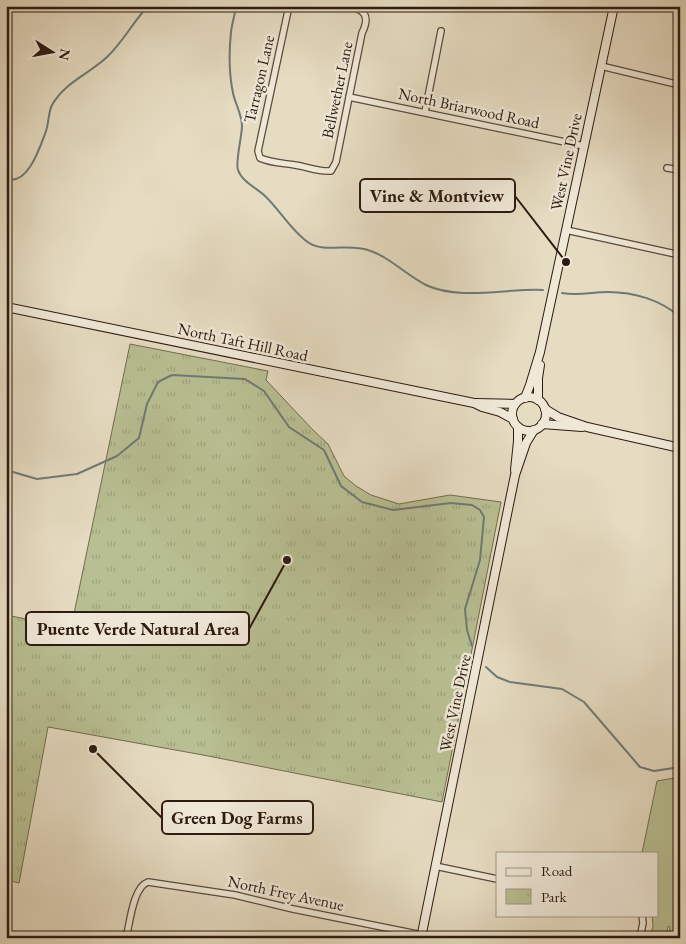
<svg xmlns="http://www.w3.org/2000/svg" width="686" height="944" font-family="'EB Garamond',serif">
	<style>
		.grass { fill: #b8bf92; stroke: #726c52 }
		.park { fill: url(#park-tufts); stroke: #726c52 }
		.lines { fill: none; stroke-linecap: round; stroke-linejoin: round }
		.stream { stroke: #6e7a77; stroke-width: 2 }
		.street-casing { stroke: #5b4a3d; stroke-width: 8 }
		.secondary-casing { stroke: #2d1a11; stroke-width: 10 }
		.street { stroke: #efe8d7; stroke-width: 5.5 }
		.secondary { stroke: #efe8d7; stroke-width: 8 }
		.labels { text-anchor: middle; dominant-baseline: central; stroke-width: 5; stroke-linejoin: round; paint-order: stroke }
		.street-label { font-size: 16px; fill: #2d1a11; stroke: #efe8d7 }
		.leader { fill: none; stroke: #2d1a11; stroke-width: 2 }
		.callout-dot { fill: #2d1a11; stroke: #efe8d7; stroke-width: 2 }
		.callout { fill: #efe8d7; stroke: #2d1a11; stroke-width: 2 }
		.callout-label { font-size: 18px; text-anchor: middle; font-weight: bold; fill: #2d1a11 }
	</style>
	<defs>
		<pattern id="park-tufts" width="24" height="20" patternUnits="userSpaceOnUse" patternTransform="scale(1.25)"><rect width="24" height="20" fill="#b8bf92"/><path d="M3 7l-1-3M5 7V3M7 7l1-3M15 17l-1-3M17 17v-4M19 17l1-3" fill="none" stroke="#9ea47d"/></pattern>
	</defs>
	<rect width="100%" height="100%" fill="#e6dcc2"/>
	<filter id="stains"><feTurbulence type="fractalNoise" baseFrequency=".004" numOctaves="4"/><feColorMatrix values="0 0 0 0 .2 0 0 0 0 .09 0 0 0 0 .02 0 0 0 .5 -.17"/></filter>
	<radialGradient id="worn" r=".72"><stop offset=".6" stop-color="#630" stop-opacity="0"/><stop offset="1" stop-color="#630" stop-opacity=".3"/></radialGradient>
	<path class="grass" d="M680 777V938H668L670 927 668 926 666 938H650L653 926 652 915H657V853H642L657 781Z"/>
	<path class="park" d="M130 344 268 371 266 380 314 431 328 444 344 476 356 486 371 495 399 504 450 495 501 502 442 802 203 755 48 727 19 883 6 880V615L71 628Z"/>
	<g class="lines">
		<g class="stream">
			<path d="M236 6C235 15 232 23 231 32 229 51 229 74 233 93 235 103 242 115 242 126 242 136 235 163 238 170 242 182 257 188 265 196 280 210 292 232 309 243 325 253 349 243 368 250 390 257 406 275 426 285 460 301 507 288 543 290"/>
			<path d="M6 179C28 186 40 147 46 131 49 122 48 113 52 105 65 82 89 74 107 57 123 42 133 22 148 6"/>
			<path d="M562 293C578 296 593 292 608 292 634 292 661 300 680 317"/>
			<path d="M6 470 37 479 77 474 117 456 139 438 147 404 158 382 172 375 245 379 264 391 289 427 324 450 341 486 362 502 393 510 451 503 472 505 480 510 484 517 480 560 465 609 467 630 472 646"/>
			<path d="M486 667 497 677 510 682 562 689 584 702 640 767 654 771 680 767"/>
		</g>
		<defs>
			<g id="street">
				<path d="M289 6 258 151 260 158C271 163 283 163 295 165 308 167 318 172 331 171L336 162 362 33C371 15 364 9 346 6"/>
				<path d="M601 66 680 85"/>
				<path d="M349 97 584 146"/>
				<path d="M425 112 441 31"/>
				<path d="M667 168 680 170"/>
				<path d="M566 230 680 255"/>
				<path d="M435 866 497 879"/>
				<path d="M126 938C130 923 133 887 148 882L235 895 293 909 422 935"/>
				<path d="M640 938 643 923 642 915"/>
			</g>
			<g id="secondary">
				<path d="M6 307 474 403 482 407 500 412 513 419"/>
				<circle cx="529" cy="414" r="17"/>
				<path d="M525 398 530 385 540 352 614 6"/>
				<path d="M538 400V378L540 365"/>
				<path d="M476 403 515 404"/>
				<path d="M545 409 558 417 587 427 680 448"/>
				<path d="M542 424 582 427"/>
				<path d="M515 470 518 441V427"/>
				<path d="M421 938 515 475 526 443 534 430"/>
			</g>
		</defs>
		<use href="#street" class="street-casing"/>
		<use href="#secondary" class="secondary-casing"/>
		<use href="#street" class="street"/>
		<use href="#secondary" class="secondary"/>
	</g>
	<g class="labels">
		<g class="street-label">
			<text transform="translate(259 79) rotate(-77)">Tarragon Lane</text>
			<text transform="translate(337 90) rotate(-78)">Bellwether Lane</text>
			<text transform="translate(469 108) rotate(12)">North Briarwood Road</text>
			<text transform="translate(566 162) rotate(-78)">West Vine Drive</text>
			<text transform="translate(243 342) rotate(12)">North Taft Hill Road</text>
			<text transform="translate(455 703) rotate(-78)">West Vine Drive</text>
			<text transform="translate(286 893) rotate(12)">North Frey Avenue</text>
		</g>
	</g>
	<path class="leader" d="M566 262L515 196M287 560L249 629M93 749L162 818"/>
	<g class="callout-dot">
		<circle cx="566" cy="262" r="5"/>
		<circle cx="287" cy="560" r="5"/>
		<circle cx="93" cy="749" r="5"/>
	</g>
	<g class="callout">
		<rect x="360" y="179" width="155" height="33" rx="5"/>
		<rect x="26" y="612" width="223" height="33" rx="5"/>
		<rect x="162" y="801" width="151" height="33" rx="5"/>
	</g>
	<g class="callout-label">
		<text x="437" y="202">Vine &amp; Montview</text>
		<text x="138" y="635">Puente Verde Natural Area</text>
		<text x="237" y="824">Green Dog Farms</text>
	</g>
	<rect width="686" height="944" fill="none" stroke="#e6dcc2" stroke-width="25"/>
	<rect x="8" y="8" width="671" height="929" fill="none" stroke="#2d1a11" stroke-width="2.5"/>
	<rect x="12" y="12" width="661" height="919" fill="none" stroke="#2d1a11"/>
	<rect x="496" y="852" width="162" height="65" fill="#efe8d7" stroke="#a19688"/>
	<rect x="506" y="868" width="25" height="8" fill="#efe8d7" stroke="#a19688"/>
	<text x="541" y="876" font-size="15" fill="#2d1a11">Road</text>
	<rect x="506" y="889" width="25" height="15" fill="url(#park-tufts)" stroke="#a19688"/>
	<text x="541" y="902" font-size="15" fill="#2d1a11">Park</text>
	<g transform="translate(52 52) rotate(101)" stroke="#efe8d7" stroke-width="4" paint-order="stroke">
	<path d="M0-4L9 19L0 12L-9 19Z" fill="#2d1a11"/>
	<text y="-8" font-size="14" font-weight="bold" text-anchor="middle" fill="#2d1a11">N</text>
	</g>
	<rect width="100%" height="100%" filter="url(#stains)"/>
	<rect width="100%" height="100%" fill="url(#worn)"/>
</svg>
